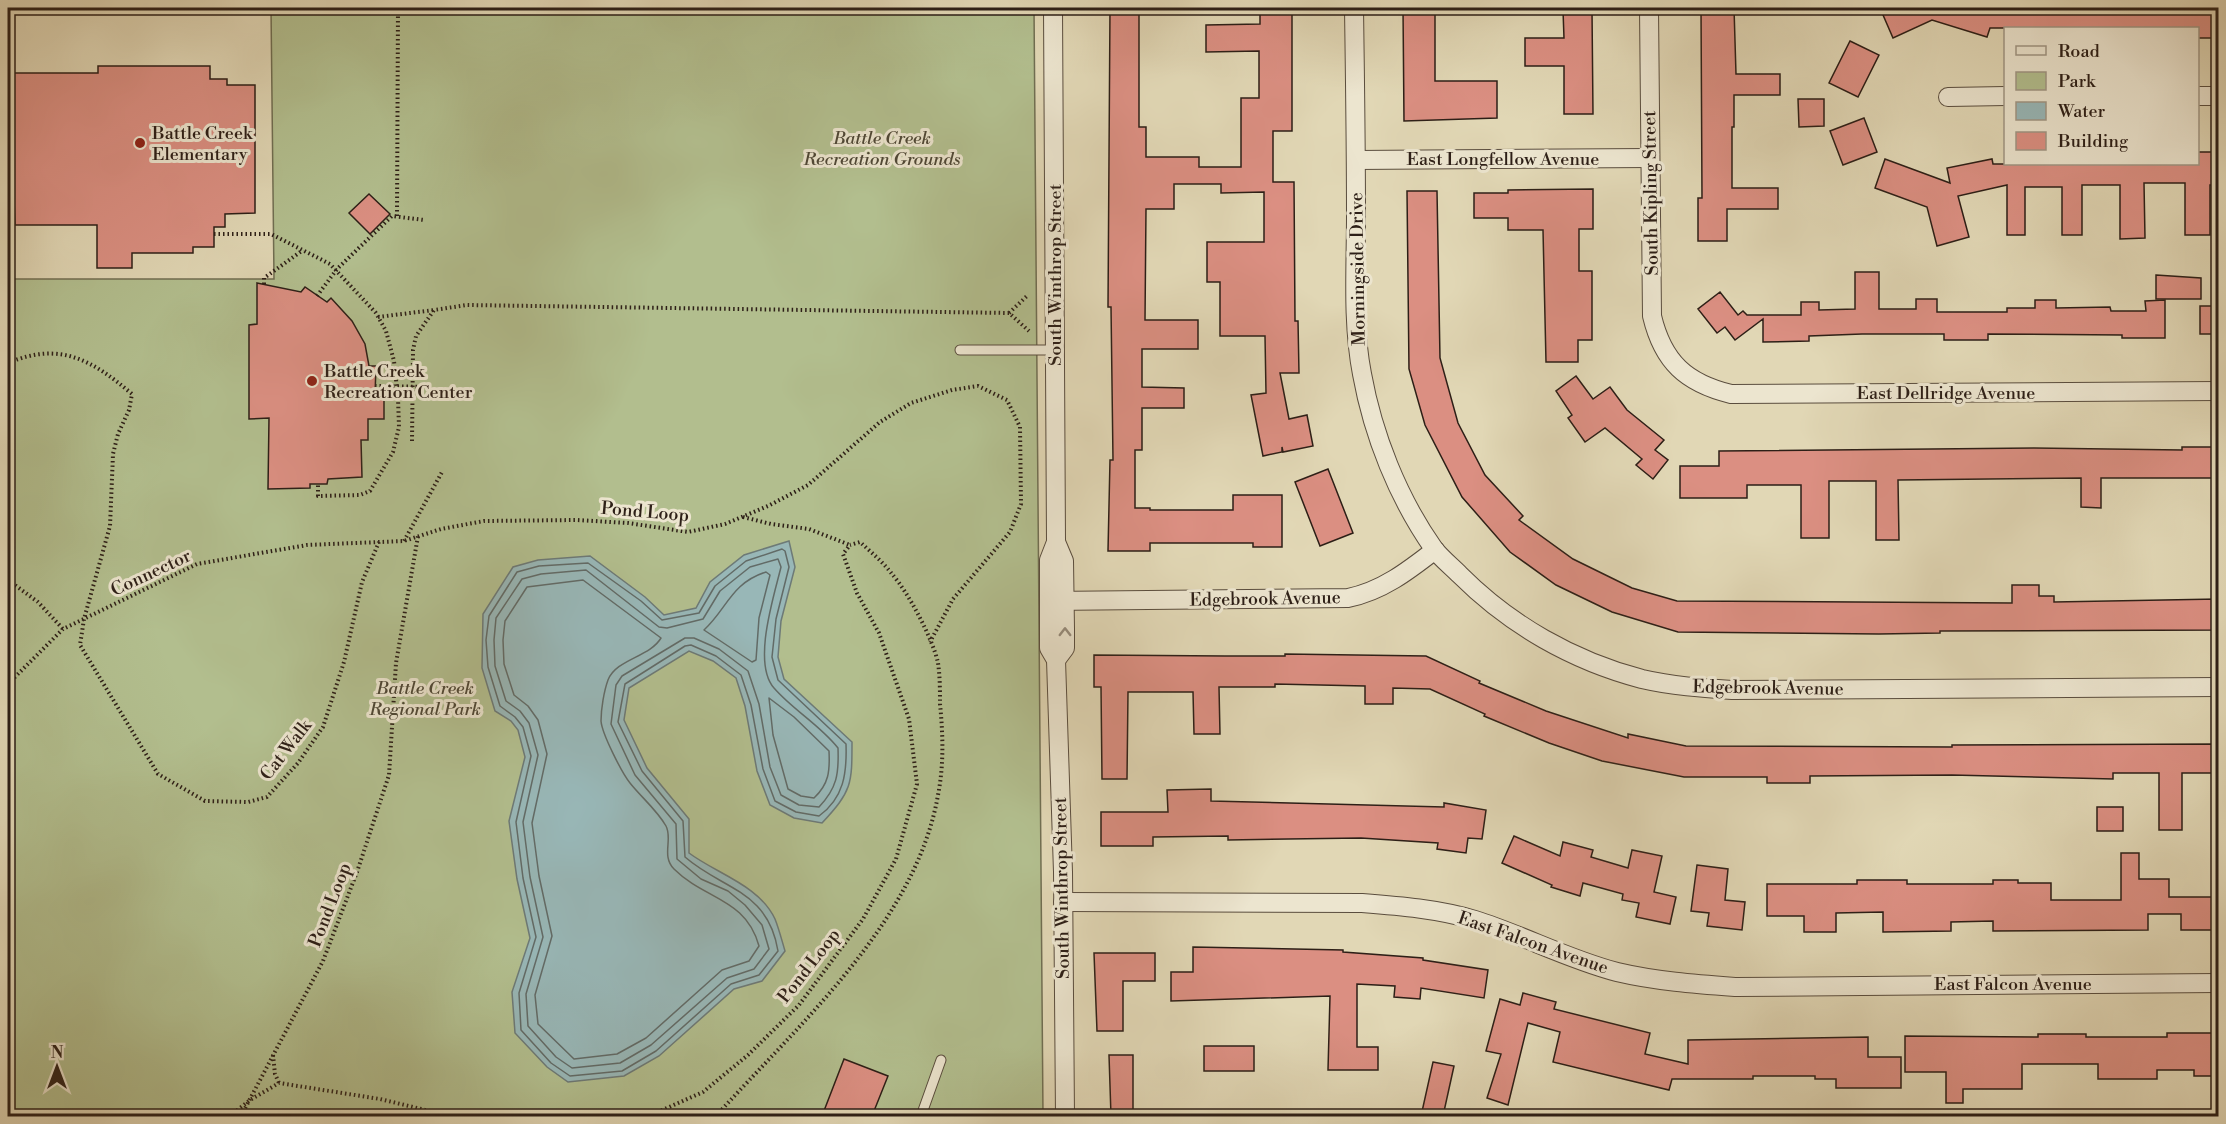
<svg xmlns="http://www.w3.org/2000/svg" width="2226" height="1124" font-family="'Libre Bodoni',serif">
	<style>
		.green { fill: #b2be8e; stroke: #706e52; stroke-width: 1.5 }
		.water { fill: #98b7b7; stroke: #6d7a77; stroke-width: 1.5 }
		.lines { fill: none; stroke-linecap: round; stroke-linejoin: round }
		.shore { stroke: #626b67; stroke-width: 1.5 }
		.building { fill: #db8f82; stroke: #2d1f17; stroke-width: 1.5 }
		.lane-casing { stroke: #5a4d3e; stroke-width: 11 }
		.street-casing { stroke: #5a4d3e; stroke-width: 20 }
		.path { stroke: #2d1f17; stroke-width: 4; stroke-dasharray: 1.5 3; stroke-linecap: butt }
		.lane { stroke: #ece5cf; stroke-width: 9 }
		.street { stroke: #ece5cf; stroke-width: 18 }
		.oneway { stroke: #968c7c }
		.poi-dot { fill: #8f2418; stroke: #ece5cf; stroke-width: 2 }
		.labels { text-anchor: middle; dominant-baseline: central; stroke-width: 6; stroke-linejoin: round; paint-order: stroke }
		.poi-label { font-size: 18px; fill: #2d1f17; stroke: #ece5cf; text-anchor: start }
		.park-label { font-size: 18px; font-style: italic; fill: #4e4735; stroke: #ece5cf }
		.street-label { font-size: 18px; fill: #2d1f17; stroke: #ece5cf }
	</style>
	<rect width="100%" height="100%" fill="#e1d7b5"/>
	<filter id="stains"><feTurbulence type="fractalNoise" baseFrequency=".00333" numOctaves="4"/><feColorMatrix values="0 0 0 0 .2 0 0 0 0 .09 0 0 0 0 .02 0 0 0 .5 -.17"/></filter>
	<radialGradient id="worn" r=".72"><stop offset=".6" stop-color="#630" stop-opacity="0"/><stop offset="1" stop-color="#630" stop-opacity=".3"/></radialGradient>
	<path class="green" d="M271 8H1034L1043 1116H8V279H274Z"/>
	<path class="water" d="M789 541 795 567 781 621 778 657 784 679 852 742C852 784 852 791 822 823L794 818 770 805 757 771 745 706 736 678 713 661 689 651 629 688 624 720 647 768 689 819V853C717 874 759 885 775 919 779 929 782 941 785 951L762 981 734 989 659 1056 624 1076 568 1082 547 1067 515 1033 512 992 530 938 517 879 509 821 525 757 518 730 511 721 495 711 482 668 483 614 513 567 538 560 590 556 645 597 664 615 696 608 710 582 744 555Z"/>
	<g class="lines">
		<g class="shore">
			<path d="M782 549 785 551 789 567 776 619 772 657 778 680 846 744C847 773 844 798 819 816L796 812 775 801 763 769 751 705 741 675 716 656 691 645 685 646 625 684 618 722 642 771 683 821 685 857C723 890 768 890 778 951L759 975 731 984 656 1051 622 1071 570 1076 551 1063 521 1030 519 993 536 937 523 878 516 822 531 756 523 727 515 717 500 706 488 667 486 640 489 616 517 572 539 566 588 563 641 601 662 620 699 613 715 586 746 561Z"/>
			<path d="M778 559 781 567C774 596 752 663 774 688 793 710 820 725 838 748 839 774 837 788 819 807L799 805 781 795 770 767 759 704 748 671 719 649 694 638H685L622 676 616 685 611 724 635 775 676 824 677 859 701 879 728 891 745 905 762 925 769 949 754 969 727 978 651 1045 620 1063 572 1068 556 1057 528 1026 526 994 543 937 530 877 523 822 538 755 529 723 520 711 506 701 495 666 494 640 496 618 522 579 541 574 586 570 659 627 667 628 703 619 720 591 750 567Z"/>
			<path d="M766 572 770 575 759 618 756 660 752 662 704 630C727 609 731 583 766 572Z"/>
			<path d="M583 580 661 638C650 657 616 659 608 680 604 691 601 709 601 721 602 734 622 773 630 783 641 797 657 810 666 826 673 839 661 856 674 869 705 900 746 898 759 946L749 961 722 970 646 1038 617 1054 574 1059 538 1024 535 995 552 936 539 876 532 823 547 754 538 720 528 706 514 695 504 664 503 640 505 621 527 587Z"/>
			<path d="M769 698 794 717 829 751C830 771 829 784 814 798L801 796 788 789 773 735Z"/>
		</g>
	</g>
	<g class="building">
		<path d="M1110 8H1139V127H1146V157H1199V167H1241V98H1259V51L1206 52V25L1260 24V8H1292V131H1273V182H1294L1295 321H1298L1299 373H1280L1289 419 1307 415 1313 446 1283 452 1282 447V452L1263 456 1251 395 1266 393 1265 336H1220V282H1207V242H1264V192L1221 193V184H1174V209H1146L1145 320H1198V349H1142V387L1184 388V408H1142V450H1135V508H1150V510H1233V495H1282V547H1253V543H1150V551H1108L1110 460H1113L1111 307H1108Z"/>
		<path d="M1403 8H1435V81H1497V118L1404 121Z"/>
		<path d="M1701 8H1734L1736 74H1780V95H1734V127H1732V188H1778V209H1727V241H1698V198H1702Z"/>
		<path d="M1880 8H2218V38H2198V28H1990L1987 37 1932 20 1893 38Z"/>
		<path d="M1563 10H1592L1593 114H1564V66H1525V38H1564Z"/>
		<path d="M1850 41 1879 55 1858 97 1829 83Z"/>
		<path d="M98 66H210V79H227V85H255V213L225 214V227H214V247H193V253H132V268H97V225H15L14 199H8L10 73H98Z"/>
		<path d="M1798 99H1824V126L1799 127Z"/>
		<path d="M1864 118 1877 152 1843 165 1830 131Z"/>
		<path d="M2198 152H2218V185H2210V235H2185V183H2144L2145 238 2120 239V185H2082V235H2062V187H2025V235H2007V185L1958 196 1969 237 1937 246 1927 207 1875 188 1885 159 1950 183 1947 168 1992 159 1993 164H2198Z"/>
		<path d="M1593 189V229H1579V271H1592V340H1578V362H1546L1543 230H1508V218H1474V193H1508V190Z"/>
		<path d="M1407 191H1437L1440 358 1458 423 1485 475 1523 516 1519 520 1573 559 1632 588 1677 601 2012 603V585H2039V596H2054V602L2218 599V630L1940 631V633L1879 634 1678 632 1612 612 1556 585 1510 552 1462 497 1425 425 1409 369Z"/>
		<path d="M369 194 390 214 370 234 349 213Z"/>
		<path d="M1855 272H1879V309H1916V299H1937V312H2007V308H2035V300H2056V308L2110 307 2111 311H2146L2145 301 2165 300V338H2122V335L1988 334V340H1944V334H1862L1809 336V341L1763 342V319L1735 340 1725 327 1717 333 1698 309 1720 292 1738 315 1743 311 1747 315H1801V302H1819V310L1855 309Z"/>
		<path d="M2156 275 2201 278V299H2156Z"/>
		<path d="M257 283 301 292 305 287 327 302 331 298 352 321 365 344 369 366H376L375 395H384V419H368V440H361L362 477 328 479 327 484H310V488L268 489 269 418 249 419V325L257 324Z"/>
		<rect x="2200" y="306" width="18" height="28"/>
		<path d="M1576 376 1593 399 1610 387 1627 410 1664 440 1655 450 1668 460 1653 479 1636 465 1642 459 1605 428 1585 442 1568 418 1572 415 1556 391Z"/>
		<path d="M2182 447H2218V478H2101V508L2081 507V478L1898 480 1899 540H1876V481H1829V538H1801V485H1747V498H1680V466H1719V451L2034 448 2182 450Z"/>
		<path d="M1328 469 1353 533 1320 546 1295 482Z"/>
		<path d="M1285 654 1426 656 1480 681 1479 683 1546 711 1628 738V734L1686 746 1952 747V745L2218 744V773H2182V830H2159V773H2113V779L1952 775 1810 776V783H1767V777H1684L1602 761 1549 743 1484 716 1485 714 1430 689 1393 688V704H1365V686L1275 684V687H1219L1220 734H1194L1193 692H1128L1127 779H1102L1101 687H1094V655L1225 656H1285Z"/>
		<path d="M1211 789V801L1444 807V803L1486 810 1482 839 1468 838 1466 853 1437 849 1438 843 1361 838 1228 840V836L1153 837V846H1101V812H1168L1167 790Z"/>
		<rect x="2097" y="807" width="26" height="24"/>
		<path d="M1514 836 1560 856 1563 842 1593 850 1591 857 1628 868 1632 850 1662 856 1654 892 1676 897 1670 924 1636 917 1639 903 1622 900 1623 894 1583 883 1580 896 1551 887 1552 885 1502 863Z"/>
		<path d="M2121 853H2139V879H2169V897H2218V930H2181V914H2148V930L1993 931V921L1951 922V931L1883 932V912L1836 913V932H1804V916H1767V884H1857V880H1907V884H1993V880H2018V883H2051V900H2121Z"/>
		<path d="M1697 865 1728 869 1725 900 1745 902 1742 930 1707 926 1709 913 1691 911Z"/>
		<path d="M1193 947 1343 950V952L1423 958V960L1488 970 1484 998 1421 988 1420 999 1394 997 1395 986 1357 984V1047H1378V1070H1328L1330 996 1171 1001V972H1193Z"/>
		<path d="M1094 953H1155V981H1123V1031H1097Z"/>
		<path d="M1523 993 1556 1002 1554 1009 1650 1033 1645 1054 1688 1064V1040L1868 1037V1057H1901V1088H1836V1079H1815V1076H1753V1079H1672L1669 1090 1553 1062 1560 1032 1528 1023 1508 1105 1487 1098 1501 1054 1486 1051 1500 999 1520 1005Z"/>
		<path d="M2167 1033H2218V1076H2194V1070H2157V1079H2098V1064H2022V1089H1963V1103H1946V1072H1905V1036L2038 1037V1034H2086V1037H2167Z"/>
		<rect x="1204" y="1046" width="50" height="25"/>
		<path d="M1109 1055H1133V1116H1111Z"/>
		<path d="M844 1059 888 1076 872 1116H822Z"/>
		<path d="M1433 1062 1454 1066 1443 1116H1421Z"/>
	</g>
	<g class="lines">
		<defs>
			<g id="lane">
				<path d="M960 350H1056"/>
				<path d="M921 1116 941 1060"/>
			</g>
			<g id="street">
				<path d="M1053 8 1056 542 1049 560V648L1056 660 1063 872 1065 1116"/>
				<path d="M1354 8C1355 77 1356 146 1356 216 1356 268 1352 322 1362 374 1373 435 1398 498 1434 549 1441 558 1451 566 1460 575 1510 625 1573 661 1642 679 1672 686 1702 688 1732 690L2218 687"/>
				<path d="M1649 8 1652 316C1663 362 1686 383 1731 394L2218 391"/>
				<path d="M2198 96H2218"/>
				<path d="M1948 97 2006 96"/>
				<path d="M1356 160 1650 158"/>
				<path d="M1056 542 1064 561 1065 629V648L1056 660"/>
				<path d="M1049 601 1348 598C1382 591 1408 571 1435 550"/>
				<path d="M1063 902 1362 903C1400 906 1438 909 1475 920 1523 935 1567 959 1617 972 1655 981 1695 984 1735 987L2218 983"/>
			</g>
		</defs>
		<use href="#lane" class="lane-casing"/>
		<use href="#street" class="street-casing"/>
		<g class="path">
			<path d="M397 216 398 8"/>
			<path d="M214 234H271L330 264 376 313 386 331 394 361 398 398 399 427 393 452 370 491 360 495 318 496V484"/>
			<path d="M264 284V278L303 250"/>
			<path d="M317 296 337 269 392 216 424 220"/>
			<path d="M1009 313 1028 295"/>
			<path d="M378 317 434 310"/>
			<path d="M8 363C60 341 92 360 132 394L129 410 118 434 113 454 110 526 84 619 80 645 158 774 205 801 248 802 267 797 298 763 323 727 344 662 362 582 379 542"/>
			<path d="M375 386 431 387"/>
			<path d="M412 441 413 350 416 336 434 310 467 305 1009 313 1029 331"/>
			<path d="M743 517 771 524 809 529 850 545"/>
			<path d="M404 541 442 472"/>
			<path d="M8 580 38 602 63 629"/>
			<path d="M8 684 63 629 197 564 307 545 404 541 441 529 484 521 577 520 628 523 688 532 725 524 768 506 808 485 880 422 911 403 952 390 978 386 1007 400 1020 427 1021 504 1010 532 953 599 930 642"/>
			<path d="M273 1055 275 1074 279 1083"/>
			<path d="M230 1116 250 1100 279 1083 380 1099 450 1116"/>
			<path d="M241 1116 323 961 357 872 389 775 396 663 418 536"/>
			<path d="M649 1116 703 1092 748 1055 799 1005 863 919 896 859 917 784 909 719 879 633 857 593 843 554 850 545"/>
			<path d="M716 1116C798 1025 916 922 938 795 944 765 943 734 940 704 940 691 940 676 938 663 933 639 908 592 892 574 883 562 871 552 860 542L850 545"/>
		</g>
		<use href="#lane" class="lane"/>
		<use href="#street" class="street"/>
	</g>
	<defs><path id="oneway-chevron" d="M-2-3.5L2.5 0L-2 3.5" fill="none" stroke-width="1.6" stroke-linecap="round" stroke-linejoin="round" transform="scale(1.5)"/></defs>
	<use class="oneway" href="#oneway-chevron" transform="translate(1065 632) rotate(-90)"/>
	<g class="poi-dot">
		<circle cx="140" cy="143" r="6"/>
		<circle cx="312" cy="381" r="6"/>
	</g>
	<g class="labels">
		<g class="poi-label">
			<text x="152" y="133">Battle Creek<tspan x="152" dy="21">Elementary</tspan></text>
			<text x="324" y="371">Battle Creek<tspan x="324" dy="21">Recreation Center</tspan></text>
		</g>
		<g class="park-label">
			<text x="882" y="138">Battle Creek<tspan x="882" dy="21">Recreation Grounds</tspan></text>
			<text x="425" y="688">Battle Creek<tspan x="425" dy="21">Regional Park</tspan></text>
		</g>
		<g class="street-label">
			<text x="1503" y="159">East Longfellow Avenue</text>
			<text transform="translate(1651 193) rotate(-91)">South Kipling Street</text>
			<text transform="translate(1358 269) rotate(-91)">Morningside Drive</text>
			<text transform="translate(1055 275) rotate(-90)">South Winthrop Street</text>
			<text x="1946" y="393">East Dellridge Avenue</text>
			<text transform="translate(645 512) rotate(5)">Pond Loop</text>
			<text transform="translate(151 573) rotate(-25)">Connector</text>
			<text transform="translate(1265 599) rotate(-1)">Edgebrook Avenue</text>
			<text transform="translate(1768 688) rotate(1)">Edgebrook Avenue</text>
			<text transform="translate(286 750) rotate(-52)">Cat Walk</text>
			<text transform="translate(1062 888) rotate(-91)">South Winthrop Street</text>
			<text transform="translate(330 905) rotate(-69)">Pond Loop</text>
			<text transform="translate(1533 943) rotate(19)">East Falcon Avenue</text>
			<text transform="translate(809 966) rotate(-52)">Pond Loop</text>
			<text x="2013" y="984">East Falcon Avenue</text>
		</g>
	</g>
	<rect width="2226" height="1124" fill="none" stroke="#e1d7b5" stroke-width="30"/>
	<rect x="9" y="9" width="2208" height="1106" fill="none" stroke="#2d1f17" stroke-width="3"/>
	<rect x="15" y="15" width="2196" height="1094" fill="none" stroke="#2d1f17" stroke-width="1.5"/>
	<rect x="2004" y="27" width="195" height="138" fill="#ece5cf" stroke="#a09685" stroke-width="1.5"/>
	<rect x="2016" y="46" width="30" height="9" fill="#ece5cf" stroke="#a09685" stroke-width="1.5"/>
	<text x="2058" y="57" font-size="18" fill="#2d1f17">Road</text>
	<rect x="2016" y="72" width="30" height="18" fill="#b2be8e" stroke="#a09685" stroke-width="1.5"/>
	<text x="2058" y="87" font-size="18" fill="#2d1f17">Park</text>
	<rect x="2016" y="102" width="30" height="18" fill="#98b7b7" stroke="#a09685" stroke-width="1.5"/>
	<text x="2058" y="117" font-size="18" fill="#2d1f17">Water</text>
	<rect x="2016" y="132" width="30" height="18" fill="#db8f82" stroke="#a09685" stroke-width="1.5"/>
	<text x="2058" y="147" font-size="18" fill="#2d1f17">Building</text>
	<g transform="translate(57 1067)" stroke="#ece5cf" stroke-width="4.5" paint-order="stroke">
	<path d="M0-4.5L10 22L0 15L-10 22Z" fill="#2d1f17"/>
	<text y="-9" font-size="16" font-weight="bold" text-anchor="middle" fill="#2d1f17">N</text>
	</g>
	<rect width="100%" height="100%" filter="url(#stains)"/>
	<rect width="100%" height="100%" fill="url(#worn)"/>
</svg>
